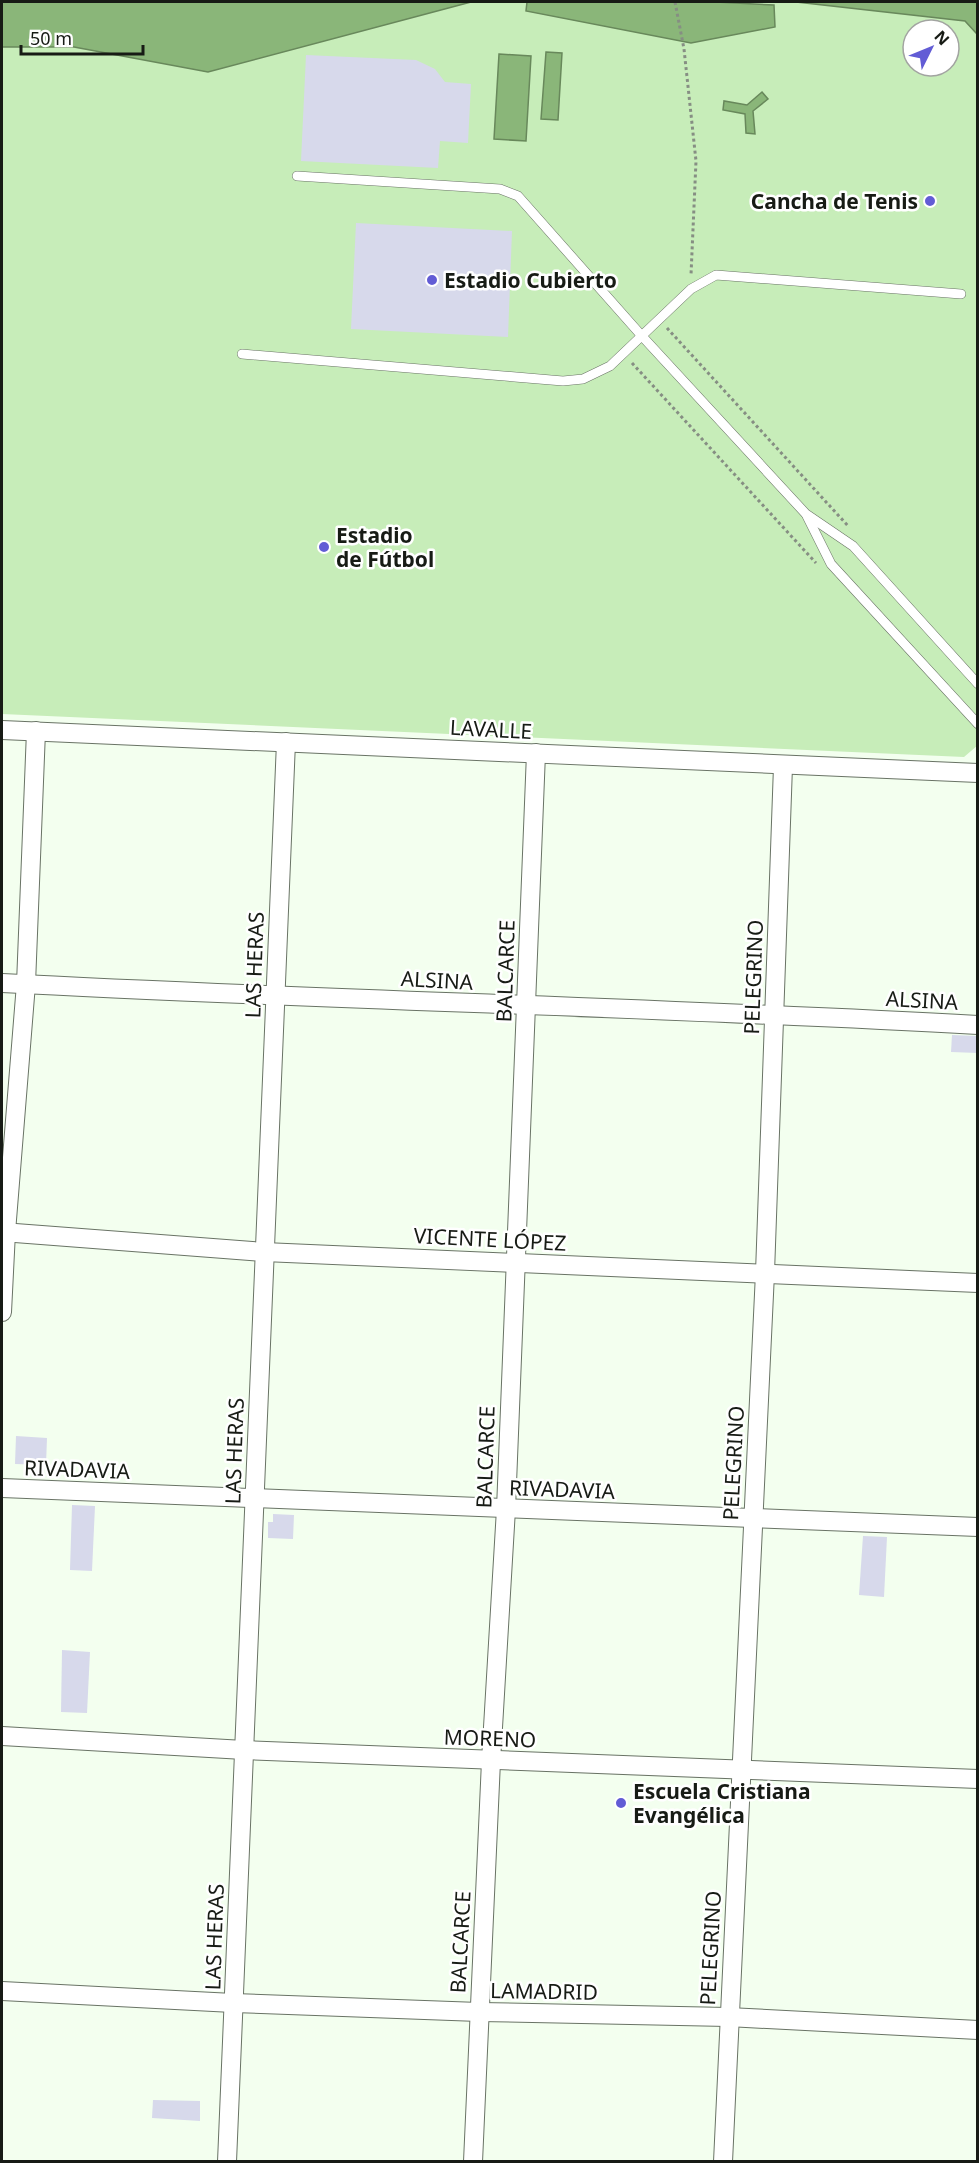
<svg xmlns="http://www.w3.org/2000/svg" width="979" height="2163" font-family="'Noto Sans',sans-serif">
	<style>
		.green { fill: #c7edb9; fill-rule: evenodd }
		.water { fill: #8ab679; stroke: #68885b; stroke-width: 1.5 }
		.building { fill: #d7d9eb }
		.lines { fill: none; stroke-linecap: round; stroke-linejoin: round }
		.lane-casing { stroke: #697365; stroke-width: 10 }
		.street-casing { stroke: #697365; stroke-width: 20 }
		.path { stroke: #868e83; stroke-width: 3; stroke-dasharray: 3 3; stroke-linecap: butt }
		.lane { stroke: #fff; stroke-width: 9 }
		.street { stroke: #fff; stroke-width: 18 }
		.poi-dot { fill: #625cd5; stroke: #fff; stroke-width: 2 }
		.labels { text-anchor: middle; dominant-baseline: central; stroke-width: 5; stroke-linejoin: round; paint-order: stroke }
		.poi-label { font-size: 21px; font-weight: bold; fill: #171b15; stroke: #fff; text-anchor: start }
		.street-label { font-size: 21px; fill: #171b15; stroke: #fff }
	</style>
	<rect width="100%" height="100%" fill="#f3ffef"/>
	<path class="green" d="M471 2H796L965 21 977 34 978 745 964 757 2 714V47H74L208 72ZM913 30H949V66H913Z"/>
	<g class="water">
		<path d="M2 2H471L208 72 74 47H2Z"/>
		<path d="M527 2H716L774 5 775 27 691 43 526 11Z"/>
		<path d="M796 2H977V34L965 21Z"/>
		<path d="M546 52 562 53 558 120 541 119Z"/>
		<path d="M499 54 531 56 526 141 494 139Z"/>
		<path d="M762 92 768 99 753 111 755 134 746 133 745 114 723 110 724 101 747 105Z"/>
	</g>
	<g class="building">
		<path d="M306 55 416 60 435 69 445 82 471 84 468 143 440 141 438 168 301 161Z"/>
		<path d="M356 223 512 231 508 337 351 329Z"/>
		<path d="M952 1035 978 1036V1053L951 1052Z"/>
		<path d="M16 1436 47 1438 46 1465 15 1464Z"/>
		<path d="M72 1505 95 1506 92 1571 70 1570Z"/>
		<path d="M273 1514 294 1515 293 1539 268 1538V1522H273Z"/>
		<path d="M863 1536 887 1537 884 1597 859 1595Z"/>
		<path d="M62 1650 90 1652 87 1713 61 1712Z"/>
		<path d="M153 2100 200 2101V2121L152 2118Z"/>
	</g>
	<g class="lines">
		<defs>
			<g id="lane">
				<path d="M297 176 500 189 518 196 641 335 806 514 853 546 978 684"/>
				<path d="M242 354 563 381 583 379 610 366 691 289 716 275 961 294"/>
				<path d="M807 516 831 564 978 724"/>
			</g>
			<g id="street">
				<path d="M2 730 978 773"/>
				<path d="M2 983C327 1000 652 1007 978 1025"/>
				<path d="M2 1232 264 1252 978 1283"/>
				<path d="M2 1312 6 1232 26 984 36 731"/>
				<path d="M2 1488 978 1527"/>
				<path d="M2 1736 244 1750 978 1779"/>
				<path d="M2 1991 233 2003 479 2012 728 2017 978 2030"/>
				<path d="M227 2162 286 742"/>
				<path d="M473 2162 491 1761 506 1509 536 753"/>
				<path d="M723 2162 765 1273 783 766"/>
			</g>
		</defs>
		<use href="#lane" class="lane-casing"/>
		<use href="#street" class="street-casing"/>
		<g class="path">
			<path d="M675 2 684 49 696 161 691 275"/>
			<path d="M667 328 849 527"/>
			<path d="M632 363 816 563"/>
		</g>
		<use href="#lane" class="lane"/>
		<use href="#street" class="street"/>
	</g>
	<g class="poi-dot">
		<circle cx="930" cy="201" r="6"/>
		<circle cx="432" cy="280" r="6"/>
		<circle cx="324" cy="547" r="6"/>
		<circle cx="621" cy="1803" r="6"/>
	</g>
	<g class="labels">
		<g class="poi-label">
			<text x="918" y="201" text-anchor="end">Cancha de Tenis</text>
			<text x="444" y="280">Estadio Cubierto</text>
			<text x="336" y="535">Estadio<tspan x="336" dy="24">de Fútbol</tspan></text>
			<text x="633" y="1791">Escuela Cristiana<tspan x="633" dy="24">Evangélica</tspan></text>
		</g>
		<g class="street-label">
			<text transform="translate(491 729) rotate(3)">LAVALLE</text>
			<text transform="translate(254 965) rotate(-88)">LAS HERAS</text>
			<text transform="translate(505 971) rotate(-88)">BALCARCE</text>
			<text transform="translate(753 977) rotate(-88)">PELEGRINO</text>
			<text transform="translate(437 980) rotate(3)">ALSINA</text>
			<text transform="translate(922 1000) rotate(3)">ALSINA</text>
			<text transform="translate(490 1239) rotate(3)">VICENTE LÓPEZ</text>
			<text transform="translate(234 1451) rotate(-88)">LAS HERAS</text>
			<text transform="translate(485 1457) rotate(-88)">BALCARCE</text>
			<text transform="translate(733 1463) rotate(-87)">PELEGRINO</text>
			<text transform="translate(77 1469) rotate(2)">RIVADAVIA</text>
			<text transform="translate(562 1489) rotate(2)">RIVADAVIA</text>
			<text transform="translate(490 1738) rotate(2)">MORENO</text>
			<text transform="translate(214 1937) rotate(-88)">LAS HERAS</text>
			<text transform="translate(460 1942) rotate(-87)">BALCARCE</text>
			<text transform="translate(710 1948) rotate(-87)">PELEGRINO</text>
			<text transform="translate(544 1991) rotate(1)">LAMADRID</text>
		</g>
	</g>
	<rect width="979" height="2163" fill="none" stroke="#171b15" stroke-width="6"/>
	<g transform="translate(931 48) rotate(47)"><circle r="28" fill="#ffffff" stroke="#a2a4a1" stroke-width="1.5"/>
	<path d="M0-4.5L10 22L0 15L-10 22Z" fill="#625cd5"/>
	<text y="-9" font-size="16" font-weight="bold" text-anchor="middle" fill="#171b15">N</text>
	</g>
	<path d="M21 45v9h122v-9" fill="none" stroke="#171b15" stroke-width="3"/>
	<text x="30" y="45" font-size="18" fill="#171b15" stroke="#ffffff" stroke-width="4.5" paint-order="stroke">50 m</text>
</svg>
